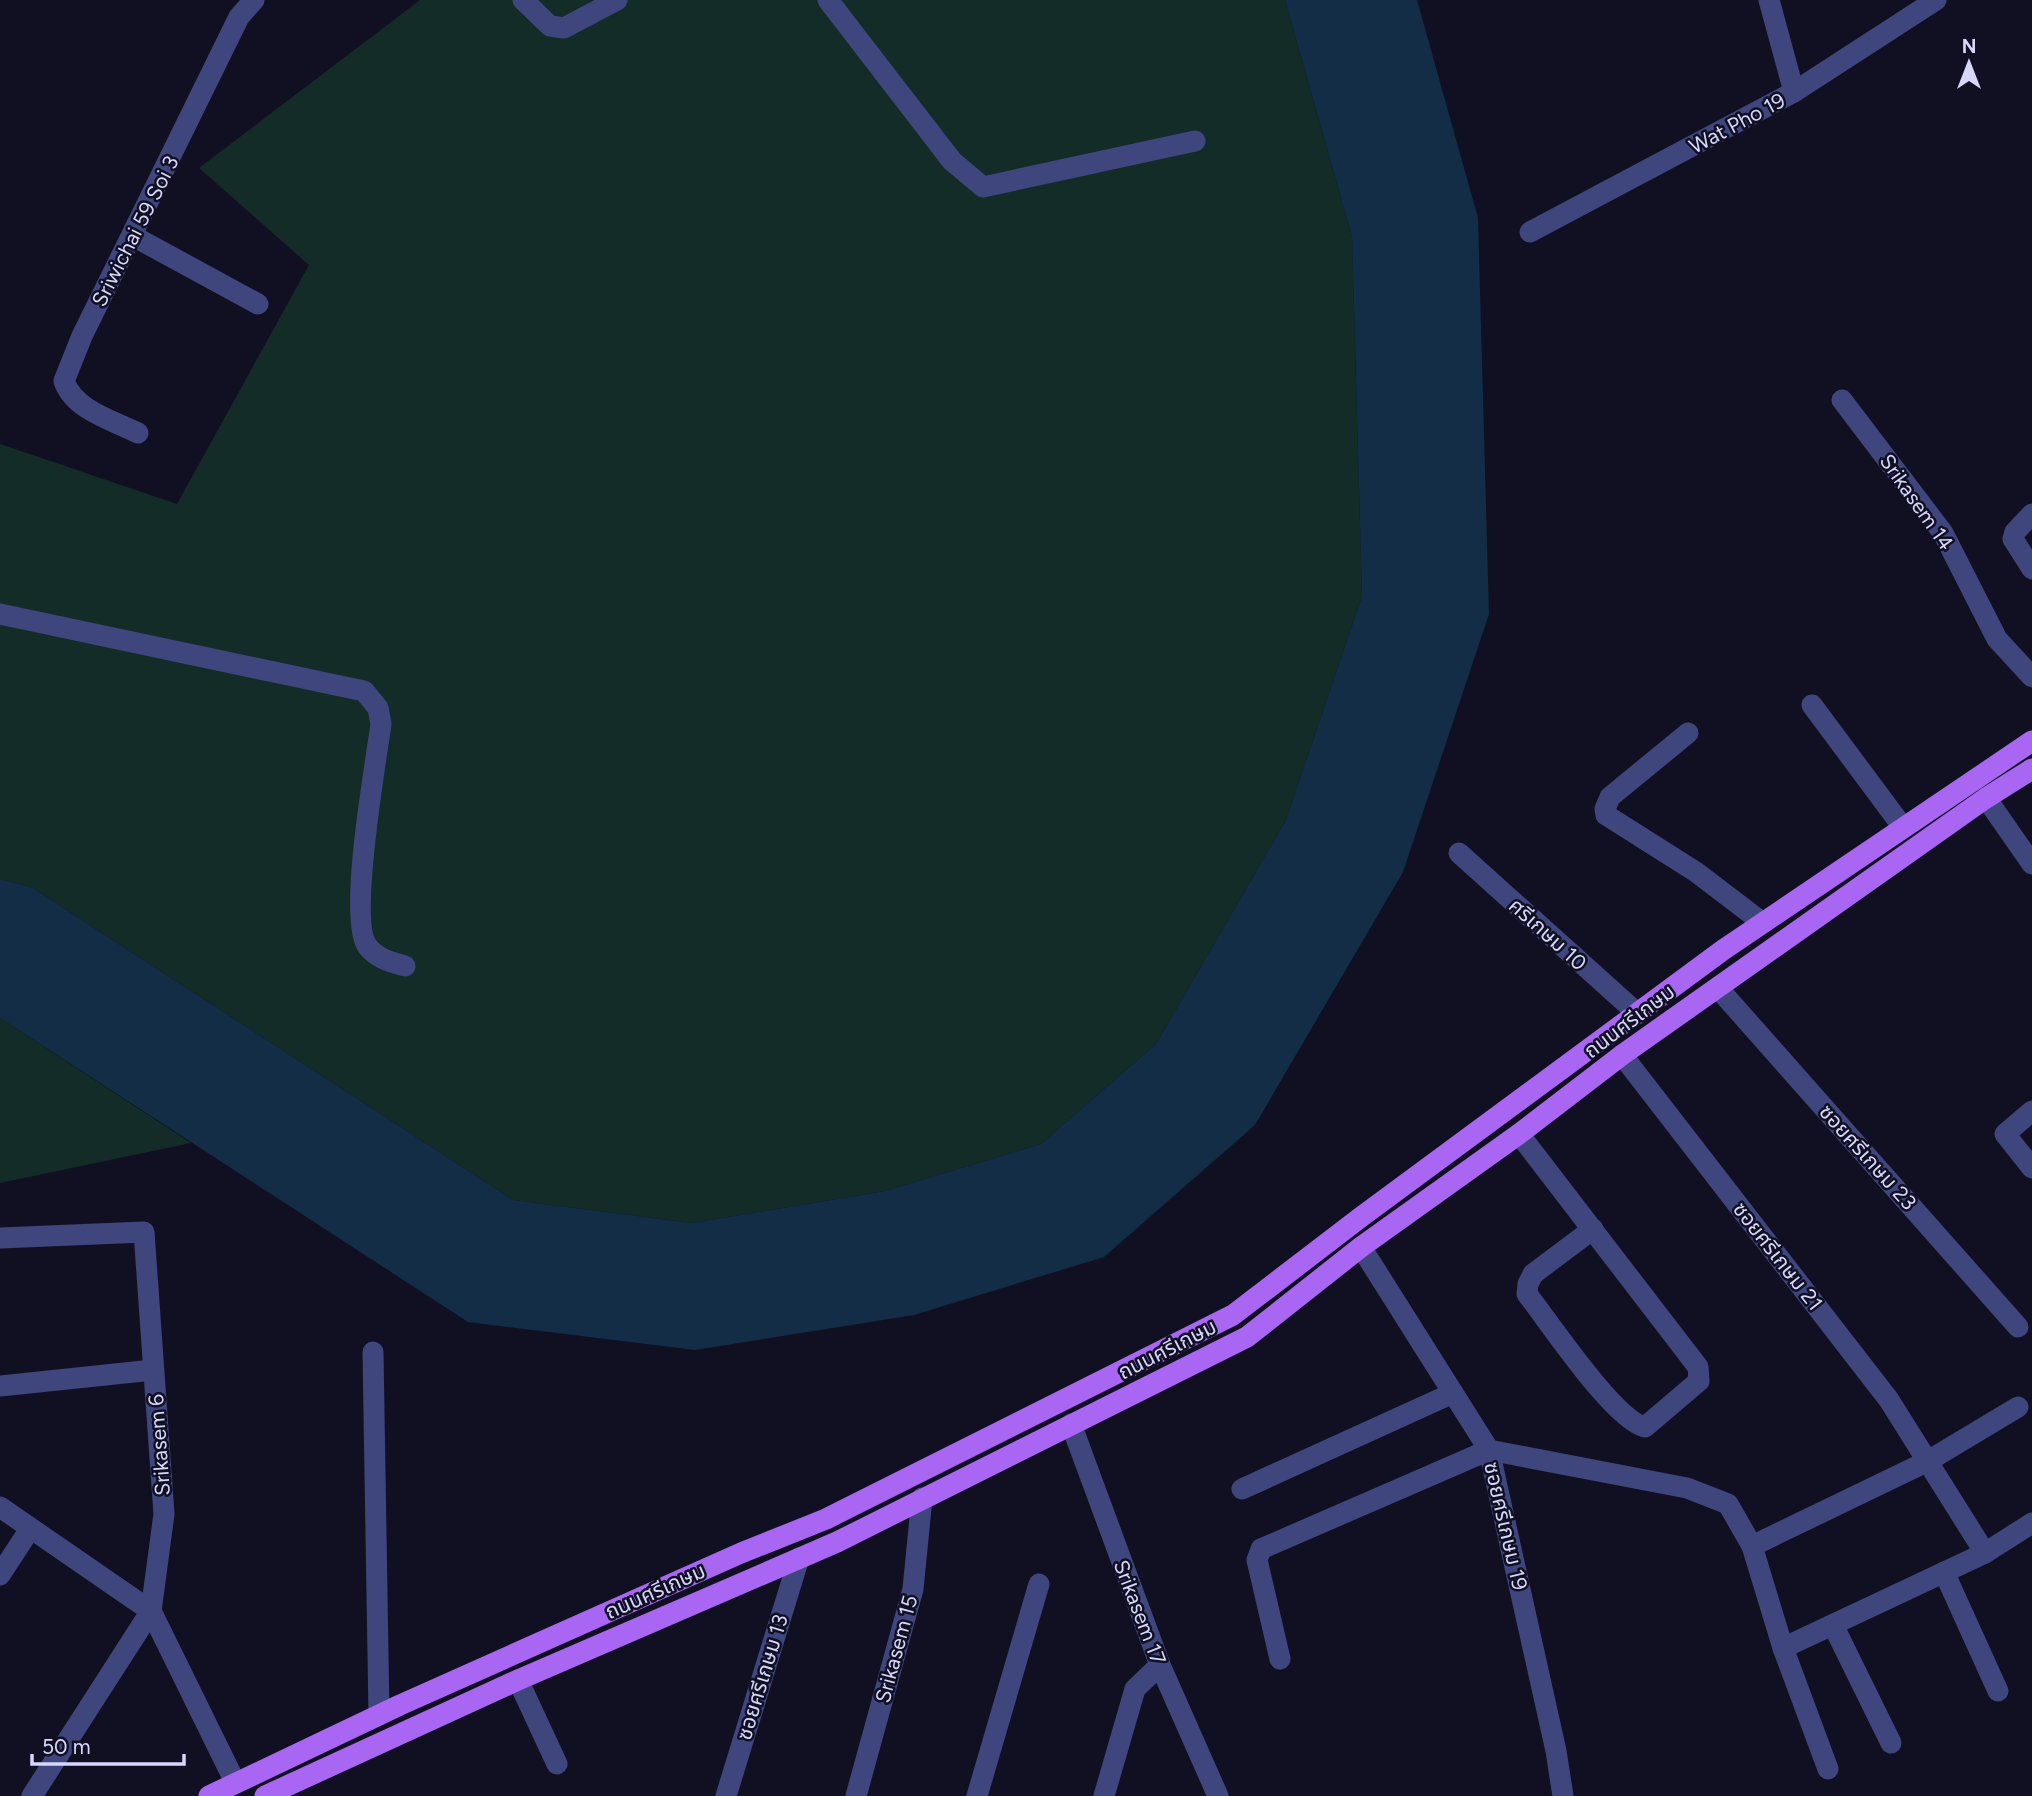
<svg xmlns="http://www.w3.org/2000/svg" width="2032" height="1796" font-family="Figtree,'Noto Sans Thai',sans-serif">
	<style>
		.green { fill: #142c28 }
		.water { fill: #122d45 }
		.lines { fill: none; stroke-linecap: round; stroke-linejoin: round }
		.minor { stroke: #3f467e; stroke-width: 21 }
		.major { stroke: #a866f2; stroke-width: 21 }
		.labels { text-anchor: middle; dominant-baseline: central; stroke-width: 5; stroke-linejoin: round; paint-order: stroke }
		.street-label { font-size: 21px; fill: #d6d7fb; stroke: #111023 }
	</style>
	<rect width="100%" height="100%" fill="#111023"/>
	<g class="green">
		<path d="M420 0H1285L1352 237 1362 596 1286 820 1156 1044 1041 1144 885 1191 692 1223 513 1200 31 887 0 879V444L177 504 309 265 199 168Z"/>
		<path d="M0 1018 191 1143 0 1183Z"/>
	</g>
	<path class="water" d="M1285 0H1417L1478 218 1489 614 1403 872 1255 1125 1104 1257 914 1315 695 1350 468 1322 0 1018V879L31 887 513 1200 692 1223 885 1191 1041 1144 1156 1044 1286 820 1362 596 1352 237Z"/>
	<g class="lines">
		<g class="minor">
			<path d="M523 0 550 26 564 28 617 0"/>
			<path d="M828 0 952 161 983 187 1195 141"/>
			<path d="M1769 0 1794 92"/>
			<path d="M1530 232 1794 92 1936 0"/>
			<path d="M133 236 258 304"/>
			<path d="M1842 400 1943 533 1997 639 2032 677"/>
			<path d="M138 433C112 420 74 410 64 381L82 336 239 17 254 0"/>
			<path d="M2032 514 2015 532 2013 539 2032 569"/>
			<path d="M0 614 364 691 378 708 381 724C376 762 347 922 368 947 378 959 391 962 405 966"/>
			<path d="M1812 705 1902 826"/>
			<path d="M1688 733 1610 797 1605 809 1606 815 1696 872 1763 923"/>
			<path d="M1986 798 2032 864"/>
			<path d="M1459 853 1638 1014"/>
			<path d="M1718 988 2018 1327"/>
			<path d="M1622 1055 1889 1400 1985 1553"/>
			<path d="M2032 1111 2005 1134 2032 1168"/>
			<path d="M1519 1134 1698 1367 1699 1381 1645 1427C1614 1420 1550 1323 1527 1294L1528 1284 1533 1274 1593 1229"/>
			<path d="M0 1238 144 1232 164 1514 151 1611 235 1782"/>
			<path d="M1361 1247 1489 1450 1556 1751 1563 1796"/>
			<path d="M373 1352 379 1715"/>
			<path d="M0 1386 153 1370"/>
			<path d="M1071 1424 1160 1665 1218 1796"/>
			<path d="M1242 1489 1453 1393"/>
			<path d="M0 1507 151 1611 32 1796"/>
			<path d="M1752 1546 1928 1461 2018 1407"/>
			<path d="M1944 1572 1998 1691"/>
			<path d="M0 1575 30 1529"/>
			<path d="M1833 1625 1891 1743"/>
			<path d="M1783 1648 1985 1553 2032 1523"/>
			<path d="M1280 1659 1257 1560 1261 1549 1489 1450 1687 1488 1728 1504 1752 1546 1783 1648 1828 1769"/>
			<path d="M518 1680 557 1764"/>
			<path d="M726 1796 799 1558"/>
			<path d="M856 1796 913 1589 922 1498"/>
			<path d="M977 1796 1039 1584"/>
			<path d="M1104 1796 1135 1689 1160 1665"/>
		</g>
		<g class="major">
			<path d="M209 1796 400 1705 741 1553 826 1519 1233 1315 1361 1217 1723 950 2032 741"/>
			<path d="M265 1796 518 1680 837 1542 1247 1337 1361 1247 1519 1134 1622 1055 1986 798 2032 769"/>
		</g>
	</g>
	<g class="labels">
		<g class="street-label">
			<text transform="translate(1737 123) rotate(-28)">Wat Pho 19</text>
			<text transform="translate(135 231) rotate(-63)">Sriwichai 59 Soi 3</text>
			<text transform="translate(1917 502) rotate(55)">Srikasem 14</text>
			<text transform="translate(1548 934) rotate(42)">ศรีเกษม 10</text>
			<text transform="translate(1629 1021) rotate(-37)">ถนนศรีเกษม</text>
			<text transform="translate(1868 1157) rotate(48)">ซอยศรีเกษม 23</text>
			<text transform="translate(1778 1256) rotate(52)">ซอยศรีเกษม 21</text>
			<text transform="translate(1167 1349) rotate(-27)">ถนนศรีเกษม</text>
			<text transform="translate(159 1445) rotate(-94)">Srikasem 6</text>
			<text transform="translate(1506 1526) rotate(77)">ซอยศรีเกษม 19</text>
			<text transform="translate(655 1591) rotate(-24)">ถนนศรีเกษม</text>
			<text transform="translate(1140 1612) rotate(69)">Srikasem 17</text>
			<text transform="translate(896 1649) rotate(-75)">Srikasem 15</text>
			<text transform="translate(762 1677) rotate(-73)">ซอยศรีเกษม 13</text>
		</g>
	</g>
	<g transform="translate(1969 63)" stroke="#111023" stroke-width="5" paint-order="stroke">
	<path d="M0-5L12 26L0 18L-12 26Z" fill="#d6d7fb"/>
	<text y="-10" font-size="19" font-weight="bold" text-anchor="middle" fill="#d6d7fb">N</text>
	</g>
	<path d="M32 1754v10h152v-10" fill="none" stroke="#d6d7fb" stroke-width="3.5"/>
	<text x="42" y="1754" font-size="21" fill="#d6d7fb" stroke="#111023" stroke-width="5" paint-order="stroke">50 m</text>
</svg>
